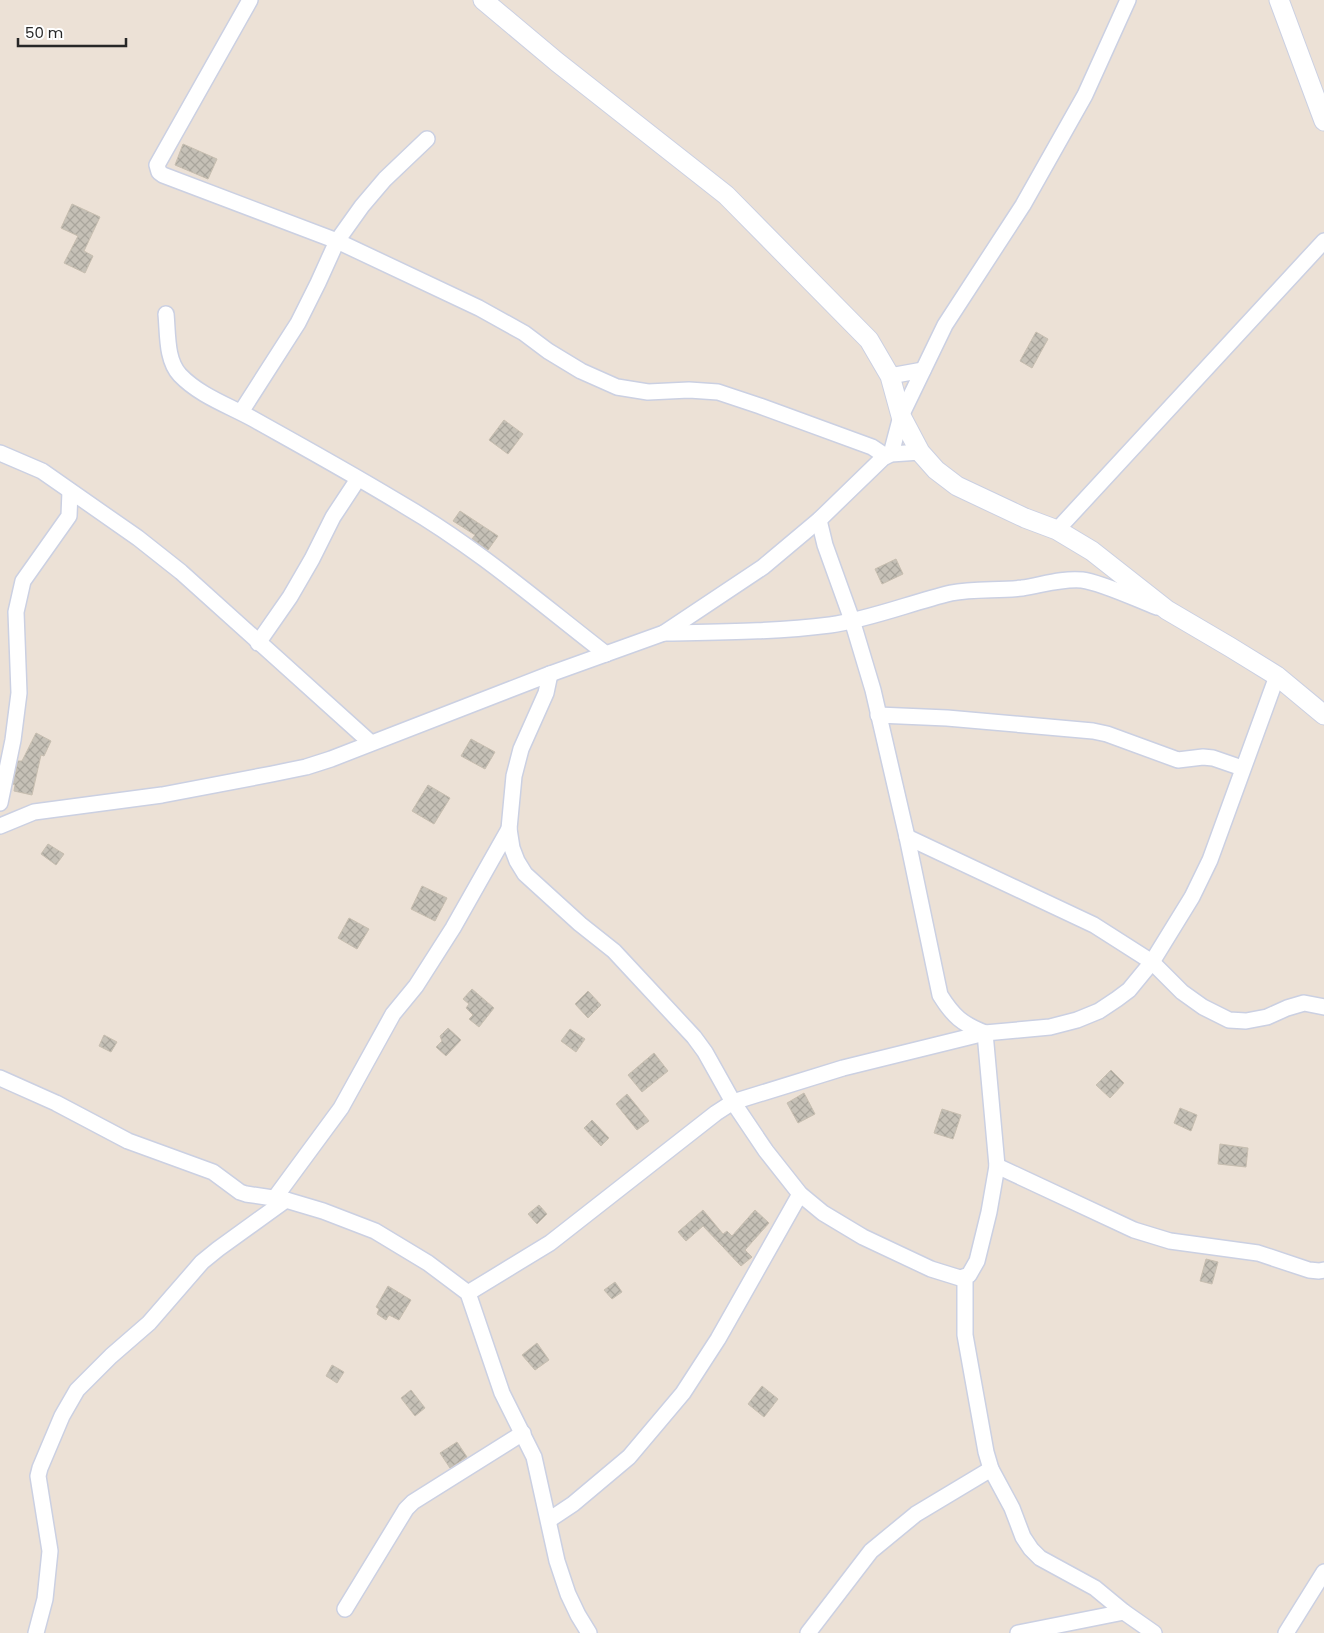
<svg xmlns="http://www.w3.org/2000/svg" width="1324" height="1633" font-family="Poppins,sans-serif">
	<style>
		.building { fill: url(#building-cross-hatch); stroke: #c7beb0 }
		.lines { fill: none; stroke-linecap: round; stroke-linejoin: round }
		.minor-casing { stroke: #cbd0e2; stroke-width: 18 }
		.tertiary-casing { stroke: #cbd0e2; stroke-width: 21 }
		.minor { stroke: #fff; stroke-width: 15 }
		.tertiary { stroke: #fff; stroke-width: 19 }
	</style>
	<defs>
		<pattern id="building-cross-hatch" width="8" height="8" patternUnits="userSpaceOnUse" patternTransform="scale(1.25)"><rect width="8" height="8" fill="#c5c0b6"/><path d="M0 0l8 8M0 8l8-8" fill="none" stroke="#a9a59c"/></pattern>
	</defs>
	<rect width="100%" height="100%" fill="#ece1d6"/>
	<g class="building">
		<path d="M183 144 217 159 208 179 175 165Z"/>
		<path d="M72 204 100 217 84 251 93 256 85 273 64 263 78 236 61 228Z"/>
		<path d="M1036 332 1048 339 1032 368 1020 361Z"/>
		<path d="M504 420 523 434 508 454 489 440Z"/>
		<path d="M460 511 498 536 488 550 472 539 475 535 453 521Z"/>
		<path d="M896 559 903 574 882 584 875 569Z"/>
		<path d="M36 733 51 741 44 756 41 755 32 795 14 791 15 785 13 784 18 761H22Z"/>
		<path d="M471 739 495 752 485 769 461 756Z"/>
		<path d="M428 785 450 798 434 824 412 811Z"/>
		<path d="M48 844 64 854 56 865 41 854Z"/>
		<path d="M422 886 447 898 435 921 411 909Z"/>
		<path d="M349 918 369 929 357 949 338 938Z"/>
		<path d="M472 989 494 1008 479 1027 469 1019 473 1015 466 1008 469 1004 463 999Z"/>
		<path d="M588 991 601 1005 588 1018 575 1004Z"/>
		<path d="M448 1028 461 1040 446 1056 436 1047 442 1041 440 1036Z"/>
		<path d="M570 1029 585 1039 576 1052 561 1041Z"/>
		<path d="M104 1035 117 1042 111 1052 99 1046Z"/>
		<path d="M654 1053 668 1071 642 1092 628 1075Z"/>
		<path d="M1111 1070 1124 1083 1110 1098 1096 1085Z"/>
		<path d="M804 1093 815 1114 798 1123 787 1103Z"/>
		<path d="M627 1094 649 1121 637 1130 616 1104Z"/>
		<path d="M1180 1108 1197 1115 1191 1131 1174 1123Z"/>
		<path d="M942 1109 961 1115 953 1139 934 1133Z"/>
		<path d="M592 1120 609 1138 601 1146 584 1128Z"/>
		<path d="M1220 1144 1248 1148 1246 1167 1218 1164Z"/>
		<path d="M539 1205 547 1214 537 1224 528 1214Z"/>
		<path d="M703 1210 723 1234 727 1231 732 1236 755 1210 769 1223 745 1250 752 1257 741 1266 703 1226 686 1241 678 1232Z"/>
		<path d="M1206 1259 1218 1262 1212 1284 1200 1281Z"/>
		<path d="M615 1282 622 1292 612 1299 604 1290Z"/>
		<path d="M388 1286 411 1300 399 1320 389 1315 386 1320 377 1314 379 1309 376 1307Z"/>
		<path d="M537 1343 549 1360 535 1370 522 1355Z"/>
		<path d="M332 1365 344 1372 337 1383 326 1376Z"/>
		<path d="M762 1386 778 1399 764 1417 748 1404Z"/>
		<path d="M411 1390 425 1408 415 1416 401 1398Z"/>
		<path d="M457 1442 467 1457 450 1468 440 1453Z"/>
	</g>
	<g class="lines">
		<defs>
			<g id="minor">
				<path d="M250 0 157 165 159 172 163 175 337 241 479 308 524 333 548 351 581 371 617 387 648 392 689 390 718 392 760 406 872 447 881 453 883 458"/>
				<path d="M166 314C168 334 166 360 180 375 200 396 230 406 255 420 305 448 356 476 405 506 477 548 540 603 606 654"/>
				<path d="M890 376 923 370"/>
				<path d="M241 412 298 323 318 283 337 241 362 206 385 179 427 139"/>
				<path d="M0 453 42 471 138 538 181 572 371 743"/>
				<path d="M891 454 901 416 945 325 1023 205 1085 95 1128 0"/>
				<path d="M1057 530 1324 241"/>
				<path d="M664 633C719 632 775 632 830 625 871 619 910 603 951 593 974 588 998 591 1022 588 1042 585 1062 578 1082 580 1103 583 1136 599 1157 607"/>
				<path d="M258 643 290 597 312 559 333 517 358 479"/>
				<path d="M550 674 546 693 521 749 514 776 509 829 512 848 517 861 525 874 580 924 614 951 694 1037 705 1052 733 1102 766 1151 800 1194 823 1213 863 1237 931 1269 960 1278 969 1275 977 1261 989 1212 997 1166 985 1033C962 1024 953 1016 940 995L907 837 873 690 852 620 825 545 819 520"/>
				<path d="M878 715 947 718 1093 731 1107 734 1178 760 1203 757 1213 758 1242 768"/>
				<path d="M0 803 13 740 19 693 16 612 23 581 69 516 70 491"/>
				<path d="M0 826 34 812 162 795 272 774 306 767 331 759 550 674 664 633 763 567 819 520 883 458 891 454 920 452"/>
				<path d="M907 837 1094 925 1152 962 1182 992 1203 1007 1229 1020 1246 1021 1267 1017 1287 1008 1304 1003 1324 1007"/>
				<path d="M0 1078 56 1103 128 1141 213 1172 240 1192 246 1194 286 1200 323 1211 375 1231 428 1263 468 1293 502 1393 534 1457 557 1561 568 1594 578 1615 589 1633"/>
				<path d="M997 1166 1134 1230 1170 1241 1258 1253 1309 1270 1319 1271 1324 1270"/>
				<path d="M274 1199 341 1108 393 1014 416 986 453 928 509 829"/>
				<path d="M965 1277V1335L986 1452 991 1469 1012 1508 1023 1537 1031 1549 1040 1558 1095 1588 1124 1612 1154 1633"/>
				<path d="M468 1293 550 1243 716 1113 733 1102 843 1068 985 1033 1050 1027 1077 1020 1099 1011 1117 999 1129 990 1152 962 1192 897 1210 860 1277 676"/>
				<path d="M549 1520 573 1504 629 1457 683 1393 718 1339 800 1194"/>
				<path d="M345 1609 406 1509 413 1502 523 1433"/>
				<path d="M36 1633 45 1599 50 1551 38 1476 40 1468 62 1416 77 1390 111 1356 149 1323 202 1262 218 1249 286 1200"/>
				<path d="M808 1633 871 1551 916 1514 991 1469"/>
				<path d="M1018 1633 1124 1612"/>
				<path d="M1286 1633 1324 1572"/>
			</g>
			<g id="tertiary">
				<path d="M483 0 557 62 726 195 869 340 890 376 901 416 920 452 936 470 957 486 1025 518 1057 530 1092 551 1167 610 1230 647 1277 676 1324 715"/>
				<path d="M1279 0 1324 121"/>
			</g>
		</defs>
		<use href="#minor" class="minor-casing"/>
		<use href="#tertiary" class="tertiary-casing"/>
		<use href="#minor" class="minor"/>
		<use href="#tertiary" class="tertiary"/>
	</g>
	<path d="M18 38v8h108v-8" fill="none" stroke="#272727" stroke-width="2.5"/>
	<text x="25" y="38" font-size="15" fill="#272727" stroke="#ffffff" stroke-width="4" paint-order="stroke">50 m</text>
</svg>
